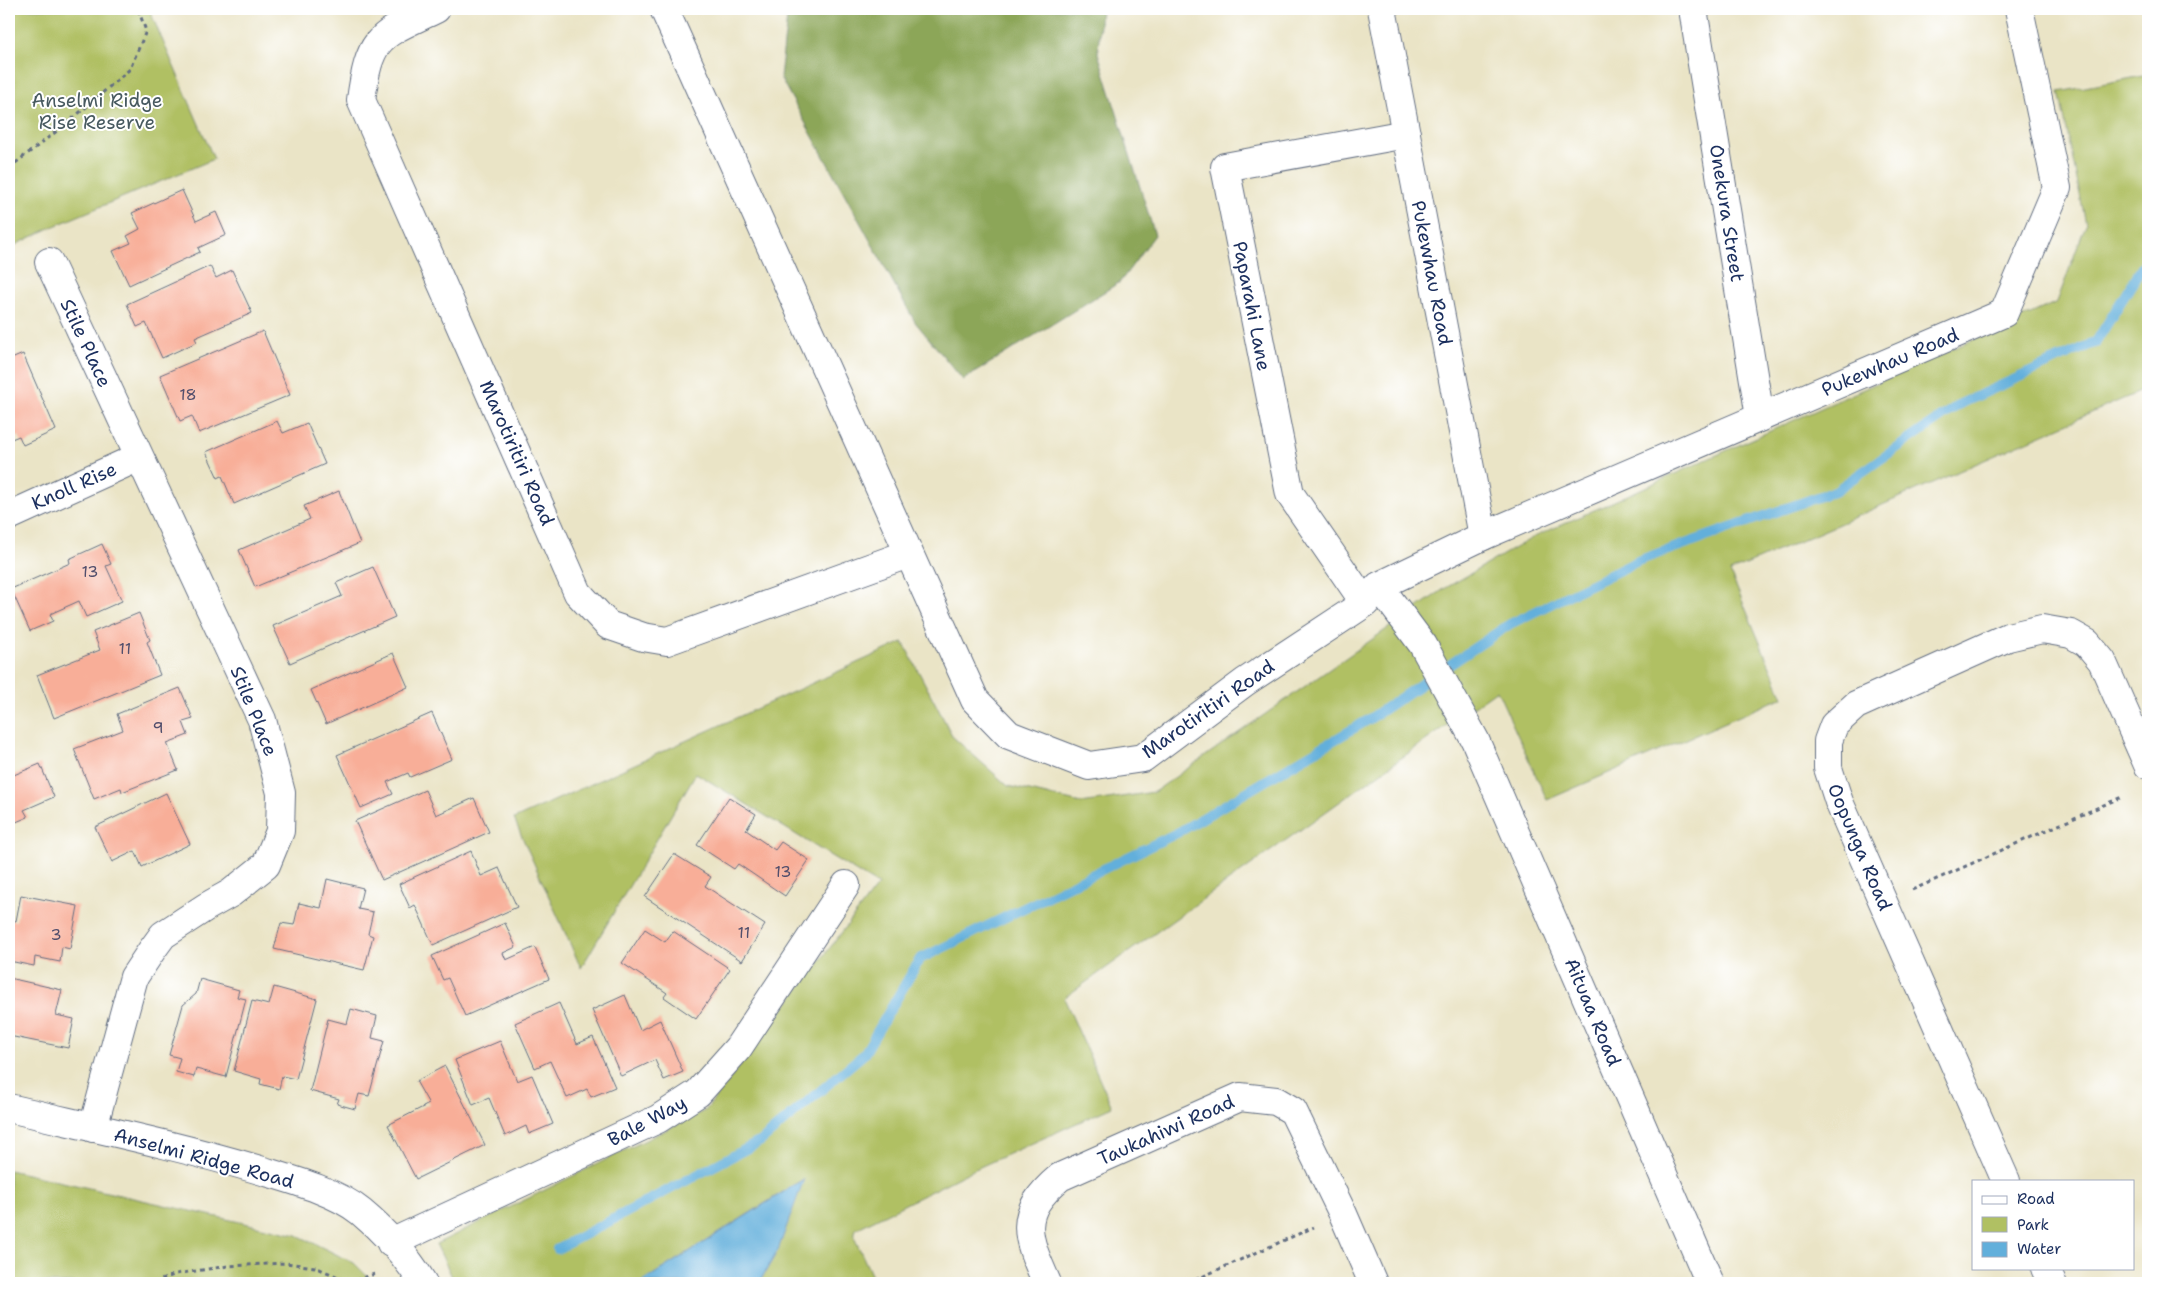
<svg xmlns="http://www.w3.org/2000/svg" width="2157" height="1292" font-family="'Shantell Sans',sans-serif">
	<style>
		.green { fill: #b0c063; stroke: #667860 }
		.forest { fill: #8ca659; stroke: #546a5c }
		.water { fill: #62afdb; stroke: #3e6f9c }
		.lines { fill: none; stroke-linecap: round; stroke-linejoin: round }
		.stream { stroke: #62afdb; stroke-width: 10 }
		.building { fill: #f8ae98 }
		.minor-casing { stroke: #636e82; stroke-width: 30 }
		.path { stroke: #636e82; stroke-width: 3; stroke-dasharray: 4 4; stroke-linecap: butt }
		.minor { stroke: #fff; stroke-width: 28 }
		.labels { text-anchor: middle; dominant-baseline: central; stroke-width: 4; stroke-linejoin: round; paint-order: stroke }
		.number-label { font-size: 16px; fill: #524f6c }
		.park-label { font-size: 19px; fill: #485a60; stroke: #fff }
		.street-label { font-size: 19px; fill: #1b2f5e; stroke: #fff }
	</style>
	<rect width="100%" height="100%" fill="#fff"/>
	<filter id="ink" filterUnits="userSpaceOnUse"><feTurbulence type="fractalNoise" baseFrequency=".02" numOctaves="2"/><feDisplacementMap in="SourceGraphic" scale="10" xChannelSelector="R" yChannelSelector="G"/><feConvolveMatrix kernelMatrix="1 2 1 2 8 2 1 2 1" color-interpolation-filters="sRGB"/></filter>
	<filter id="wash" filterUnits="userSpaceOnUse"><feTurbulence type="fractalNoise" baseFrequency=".0096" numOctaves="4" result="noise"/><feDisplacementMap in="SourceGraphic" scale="20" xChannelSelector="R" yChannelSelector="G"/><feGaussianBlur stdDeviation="1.12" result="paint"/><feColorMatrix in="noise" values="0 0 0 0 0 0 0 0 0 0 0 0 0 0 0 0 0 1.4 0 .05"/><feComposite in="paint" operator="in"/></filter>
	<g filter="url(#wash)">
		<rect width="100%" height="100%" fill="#eae4c6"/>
		<g class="green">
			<path d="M9 9H149L214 159 52 227 9 248Z"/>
			<path d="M2148 75V388L1730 572 1783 697 1547 800 1497 690 1064 998 1112 1107 971 1171 856 1229 854 1237 875 1283H759L778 1250 803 1179 640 1283H455L436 1244 706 1110 878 885 696 773 581 968 514 819 903 642 953 737 1008 786 1081 803 1154 792 1444 589 1532 538 2057 302 2086 224 2059 92Z"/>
			<path d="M9 1170 297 1235 354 1263 374 1283H9Z"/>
		</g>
		<path class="forest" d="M788 9H1101L1098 53 1155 235 1120 282 963 380 915 322 780 77Z"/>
		<path class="water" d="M804 1179 778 1250 759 1283H640Z"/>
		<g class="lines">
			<path class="stream" d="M557 1249 761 1141 864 1054 920 959 1179 832 1368 720 1510 624 1640 560 1835 491 1960 404 2096 342 2146 261 2148 236"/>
		</g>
		<g id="blocks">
			<g class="building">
				<path d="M182 190 196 221 216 212 226 235 198 248 200 252 129 285 113 251 131 243 127 236 140 229 132 213Z"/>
				<path d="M210 266 216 278 232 270 252 313 195 338 197 342 162 358 146 323 137 327 127 304Z"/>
				<path d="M263 331 290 395 199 433 192 416 180 421 160 375Z"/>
				<path d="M23 354 56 430 23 445 19 436 9 440V360Z"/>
				<path d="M277 421 283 433 307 423 325 464 234 504 222 476 218 478 206 452Z"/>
				<path d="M339 491 360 543 255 587 239 550 310 519 304 506Z"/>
				<path d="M102 544 111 564 106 566 122 601 86 617 79 601 50 614 53 621 30 631 11 589 70 563 69 559Z"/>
				<path d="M373 567 395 617 290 663 273 626 342 596 336 583Z"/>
				<path d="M139 613 150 640 147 642 160 675 54 718 37 675 100 650 93 632Z"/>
				<path d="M393 653 408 687 326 724 311 690Z"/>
				<path d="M180 688 193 719 183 722 188 735 167 743 178 770 122 792 121 788 94 799 74 749 123 730 117 714Z"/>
				<path d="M432 713 452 759 410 777 408 773 387 782 393 794 361 808 337 755Z"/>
				<path d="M40 764 54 797 24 810 28 817 9 825V777Z"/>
				<path d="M425 790 436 815 474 798 489 832 382 880 355 821Z"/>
				<path d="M166 793 190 844 142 867 135 851 112 862 95 827Z"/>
				<path d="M729 797 756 814 746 830 775 850 781 842 809 860 785 896 738 864 734 869 697 845Z"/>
				<path d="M471 851 481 876 499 868 517 907 433 945 415 905 410 908 399 884Z"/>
				<path d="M674 854 711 877 705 886 765 925 742 961 645 897Z"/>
				<path d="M327 879 363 888 358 909 373 912 368 934 373 936 364 970 274 949 281 923 294 925 299 903 321 908Z"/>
				<path d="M21 895 78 906 70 949 62 947 60 962 35 957 34 966 9 961V926L10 920 16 921Z"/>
				<path d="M505 923 516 947 503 953 506 960 535 947 549 979 465 1016 448 978 443 980 432 956Z"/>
				<path d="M645 929 665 942 673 931 730 969 696 1019 664 997 667 993 622 963Z"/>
				<path d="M9 978 62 990 56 1015 74 1019 68 1048 9 1036Z"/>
				<path d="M200 979 239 990 237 997 246 999 226 1077 196 1069 194 1077 176 1072 180 1058 169 1055 183 1005 196 994Z"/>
				<path d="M274 987 317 999 296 1079 282 1076 279 1089 260 1084 261 1079 234 1071 252 1001 269 1005Z"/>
				<path d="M625 995 640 1030 660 1020 683 1072 664 1080 655 1060 621 1076 592 1010Z"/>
				<path d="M559 1003 577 1044 593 1037 615 1087 591 1097 587 1089 567 1098 550 1061 535 1068 515 1023Z"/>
				<path d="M351 1009 377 1016 372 1038 384 1041 369 1096 359 1094 355 1109 337 1104 339 1099 310 1091 328 1019 347 1024Z"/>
				<path d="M500 1041 517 1081 532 1075 553 1124 529 1134 526 1126 505 1136 489 1098 473 1105 455 1060Z"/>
				<path d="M445 1066 485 1145 416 1179 388 1125 429 1104 416 1081Z"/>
			</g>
		</g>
	</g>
	<g filter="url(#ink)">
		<use href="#blocks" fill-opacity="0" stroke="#636e82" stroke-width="1"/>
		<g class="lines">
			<defs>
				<g id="minor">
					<path d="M436 9C380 36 370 34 361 100L578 593 608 625 643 637 667 641 908 554"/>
					<path d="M664 9 975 700 1009 735 1089 766 1143 758 1245 682 1365 603 1379 586 1483 536 2004 313 2057 188 2019 9"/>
					<path d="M1382 9 1483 536"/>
					<path d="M1693 9 1760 417"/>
					<path d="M49 262 262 720 281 793 280 831 266 865 231 893 206 907 163 935 152 950 134 977 93 1128"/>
					<path d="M9 516 139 457"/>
					<path d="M1379 586 1423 645 1475 740 1710 1283"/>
					<path d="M1365 603 1290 494 1225 167 1406 134"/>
					<path d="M9 1108C94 1128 180 1146 263 1171 293 1180 337 1192 361 1212 385 1232 407 1257 423 1283"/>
					<path d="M2006 1181 1839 802 1828 768V741L1834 725 1856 705 2008 637 2042 629 2071 634 2087 643 2102 661 2148 765"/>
					<path d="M391 1243 658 1119 698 1093 738 1048 846 885"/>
					<path d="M2045 1268 2052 1283"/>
					<path d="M1047 1283C1026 1236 1016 1214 1060 1177L1240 1097 1276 1101 1293 1111 1343 1214 1373 1283"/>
				</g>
			</defs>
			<use href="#minor" class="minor-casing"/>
			<g class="path">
				<path d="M9 168 71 120 130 69 146 31 138 9"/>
				<path d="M9 247V248"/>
				<path d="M1912 890 2124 796"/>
				<path d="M154 1283 176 1274 228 1266 286 1263 315 1267 350 1282 375 1274"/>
				<path d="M1188 1283 1314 1227"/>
			</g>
			<use href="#minor" class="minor"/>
		</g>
	</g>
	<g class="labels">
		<g class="number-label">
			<text x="188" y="394">18</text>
			<text x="90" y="571">13</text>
			<text x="125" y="648">11</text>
			<text x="158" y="727">9</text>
			<text x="783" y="871">13</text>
			<text x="744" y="932">11</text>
			<text x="56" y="934">3</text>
		</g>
		<g class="park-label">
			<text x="97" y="100">Anselmi Ridge<tspan x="97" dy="22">Rise Reserve</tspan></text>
		</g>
		<g class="street-label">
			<text transform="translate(1727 213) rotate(81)">Onekura Street</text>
			<text transform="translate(1432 273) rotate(79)">Pukewhau Road</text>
			<text transform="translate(1252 306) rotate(79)">Paparahi Lane</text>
			<text transform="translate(86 343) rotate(65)">Stile Place</text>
			<text transform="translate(1890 362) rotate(-23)">Pukewhau Road</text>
			<text transform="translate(517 453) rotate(66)">Marotiritiri Road</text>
			<text transform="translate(74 486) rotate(-24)">Knoll Rise</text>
			<text transform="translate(1208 709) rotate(-35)">Marotiritiri Road</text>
			<text transform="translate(254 711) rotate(68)">Stile Place</text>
			<text transform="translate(1860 847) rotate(67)">Oopunga Road</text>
			<text transform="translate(1593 1012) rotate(67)">Aituaa Road</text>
			<text transform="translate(647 1121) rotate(-28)">Bale Way</text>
			<text transform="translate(1166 1130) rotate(-24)">Taukahiwi Road</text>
			<text transform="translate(204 1158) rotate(15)">Anselmi Ridge Road</text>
		</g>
	</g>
	<rect width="2157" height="1292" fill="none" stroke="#fff" stroke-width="30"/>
	<rect x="1972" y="1180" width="162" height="90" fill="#ffffff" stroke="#a4acbf"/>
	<rect x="1982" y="1196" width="25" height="8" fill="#ffffff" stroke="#a4acbf"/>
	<text x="2017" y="1204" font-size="15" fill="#1b2f5e">Road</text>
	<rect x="1982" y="1217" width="25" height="15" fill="#b0c063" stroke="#a4acbf"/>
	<text x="2017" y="1230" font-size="15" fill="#1b2f5e">Park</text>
	<rect x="1982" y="1242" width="25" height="15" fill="#62afdb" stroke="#a4acbf"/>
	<text x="2017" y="1254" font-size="15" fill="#1b2f5e">Water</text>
</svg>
